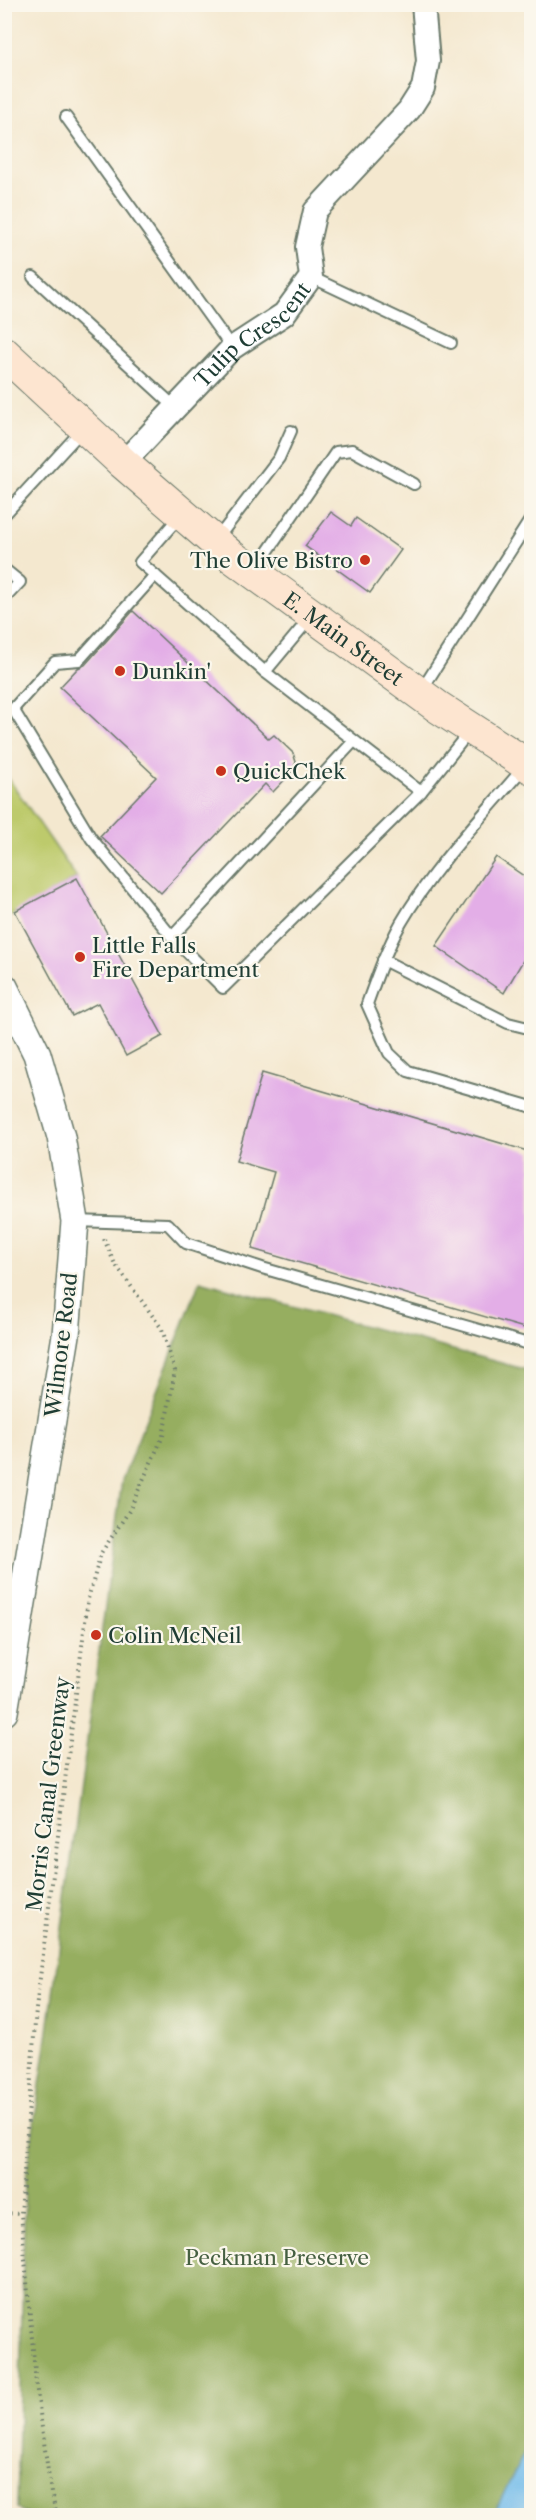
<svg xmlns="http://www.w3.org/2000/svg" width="536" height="2520" font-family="'Libre Caslon Text',serif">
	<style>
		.green { fill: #bdca6c; stroke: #6e8450; stroke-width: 1.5 }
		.forest { fill: #96ae60; stroke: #5a764a; stroke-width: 1.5 }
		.water { fill: #72bbea; stroke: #487c8f; stroke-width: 1.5 }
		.building { fill: #e3aee7 }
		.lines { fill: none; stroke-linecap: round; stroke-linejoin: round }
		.service-casing { stroke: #6a796a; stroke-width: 14 }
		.minor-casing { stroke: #6a796a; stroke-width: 26 }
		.tertiary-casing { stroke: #6a796a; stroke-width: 30 }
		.secondary-casing { stroke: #6a796a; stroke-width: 34 }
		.path { stroke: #6a796a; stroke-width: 4; stroke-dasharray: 1.5 4.5; stroke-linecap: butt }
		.service { stroke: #fff; stroke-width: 10 }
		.minor { stroke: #fff; stroke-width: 22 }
		.tertiary { stroke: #fff; stroke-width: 27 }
		.secondary { stroke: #fde5d0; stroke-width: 32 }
		.poi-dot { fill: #c8321e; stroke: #fbf7ec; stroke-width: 2 }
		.labels { text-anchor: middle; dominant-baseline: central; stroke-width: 4.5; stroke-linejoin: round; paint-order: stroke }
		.street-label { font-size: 21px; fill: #1f3d34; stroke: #fbf7ec }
		.poi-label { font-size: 21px; fill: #1f3d34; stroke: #fbf7ec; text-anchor: start }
		.park-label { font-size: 21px; fill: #466042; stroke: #fbf7ec }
	</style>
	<rect width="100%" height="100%" fill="#fbf7ec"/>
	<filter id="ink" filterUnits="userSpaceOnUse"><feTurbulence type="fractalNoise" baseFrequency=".0167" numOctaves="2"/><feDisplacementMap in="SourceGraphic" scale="12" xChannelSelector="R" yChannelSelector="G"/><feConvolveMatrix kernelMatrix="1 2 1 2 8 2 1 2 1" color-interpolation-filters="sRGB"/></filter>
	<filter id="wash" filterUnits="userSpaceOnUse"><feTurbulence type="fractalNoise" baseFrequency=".008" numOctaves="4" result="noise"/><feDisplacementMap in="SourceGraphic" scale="24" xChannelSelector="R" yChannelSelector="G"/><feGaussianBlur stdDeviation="1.35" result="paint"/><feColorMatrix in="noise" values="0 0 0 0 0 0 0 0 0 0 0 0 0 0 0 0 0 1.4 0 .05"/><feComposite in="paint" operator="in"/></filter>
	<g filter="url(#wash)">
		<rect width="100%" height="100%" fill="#f4e8cf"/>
		<path class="green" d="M4 772 77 878 5 919H4Z"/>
		<path class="forest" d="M200 1281 531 1371V2446L495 2515 32 2516 17 2509 25 2185 48 2031 122 1480Z"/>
		<path class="water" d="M531 2439V2515H493Z"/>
		<g id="blocks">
			<g class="building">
				<path d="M331 512 351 526 356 518 401 550 370 593 305 546Z"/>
				<path d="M133 611 269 739 274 735 293 753 296 762 293 771 273 792 265 784 161 893 100 836 156 777 60 687 78 668 85 665Z"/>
				<path d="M496 857 531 881V947L504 993 436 946Z"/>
				<path d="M77 878 163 1036 126 1056 98 1003 72 1016 15 911Z"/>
				<path d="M262 1073 531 1152V1330L252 1249 274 1172 236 1161Z"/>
			</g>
		</g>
	</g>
	<g filter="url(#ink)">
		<use href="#blocks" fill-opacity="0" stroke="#6a796a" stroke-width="1.5"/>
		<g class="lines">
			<defs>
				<g id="service">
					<path d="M66 117 232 348"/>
					<path d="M33 277 176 408"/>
					<path d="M311 277 451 343"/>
					<path d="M4 515 82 430"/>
					<path d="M180 516 140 562 265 672"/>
					<path d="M217 539 279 458 291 431"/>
					<path d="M4 569 20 582 4 599"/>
					<path d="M255 570 336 452 352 450 414 484"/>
					<path d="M155 575 79 660 55 662 13 709 91 838 172 937 223 988 421 792"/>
					<path d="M310 618 265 672 421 792 469 732"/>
					<path d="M421 691 532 517"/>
					<path d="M524 767C482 817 434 866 401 923 387 948 377 976 367 1004L389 1053 408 1071 532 1107"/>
					<path d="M172 937 354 741"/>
					<path d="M383 960 508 1023 532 1029"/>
					<path d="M75 1221 168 1224 186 1243 262 1268 532 1345"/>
				</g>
				<g id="minor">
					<path id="s1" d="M123 463 232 348 284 314 311 277 307 247 315 211 409 110 423 88 428 61 423 4"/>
				</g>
				<path id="tertiary" d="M4 987 37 1054 61 1137 75 1221 66 1335 4 1712"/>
				<g id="secondary">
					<path id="s2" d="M4 353 123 463 231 556 438 707 532 768"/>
				</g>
			</defs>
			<use href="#service" class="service-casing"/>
			<use href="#minor" class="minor-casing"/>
			<use href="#tertiary" class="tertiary-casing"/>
			<use href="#secondary" class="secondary-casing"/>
			<g class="path">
				<path d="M4 2213 21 2214"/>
				<path d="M57 2516 51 2493 36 2384 21 2214 36 2009 88 1599 101 1553 129 1511 163 1436 175 1371 162 1329 115 1264 104 1239"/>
			</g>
			<use href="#service" class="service"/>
			<use href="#minor" class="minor"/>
			<use href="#tertiary" class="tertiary"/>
			<use href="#secondary" class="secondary"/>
		</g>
	</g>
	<g class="poi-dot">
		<circle cx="365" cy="560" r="6"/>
		<circle cx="120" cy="671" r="6"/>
		<circle cx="221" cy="771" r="6"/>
		<circle cx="80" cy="957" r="6"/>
		<circle cx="96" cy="1635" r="6"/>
	</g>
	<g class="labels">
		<g class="street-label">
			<text stroke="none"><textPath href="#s1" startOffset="183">Tulip Crescent</textPath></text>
			<text stroke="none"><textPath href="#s2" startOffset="444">E. Main Street</textPath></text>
			<text transform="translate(61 1345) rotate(-83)">Wilmore Road</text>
			<text transform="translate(48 1794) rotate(-83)">Morris Canal Greenway</text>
		</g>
		<g class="poi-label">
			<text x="353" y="560" text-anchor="end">The Olive Bistro</text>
			<text x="132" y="671">Dunkin'</text>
			<text x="233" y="771">QuickChek</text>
			<text x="92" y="945">Little Falls<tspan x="92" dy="24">Fire Department</tspan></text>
			<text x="108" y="1635">Colin McNeil</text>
		</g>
		<g class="park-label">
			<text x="277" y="2257">Peckman Preserve</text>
		</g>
	</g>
	<rect width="536" height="2520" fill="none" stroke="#fbf7ec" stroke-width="24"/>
</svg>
